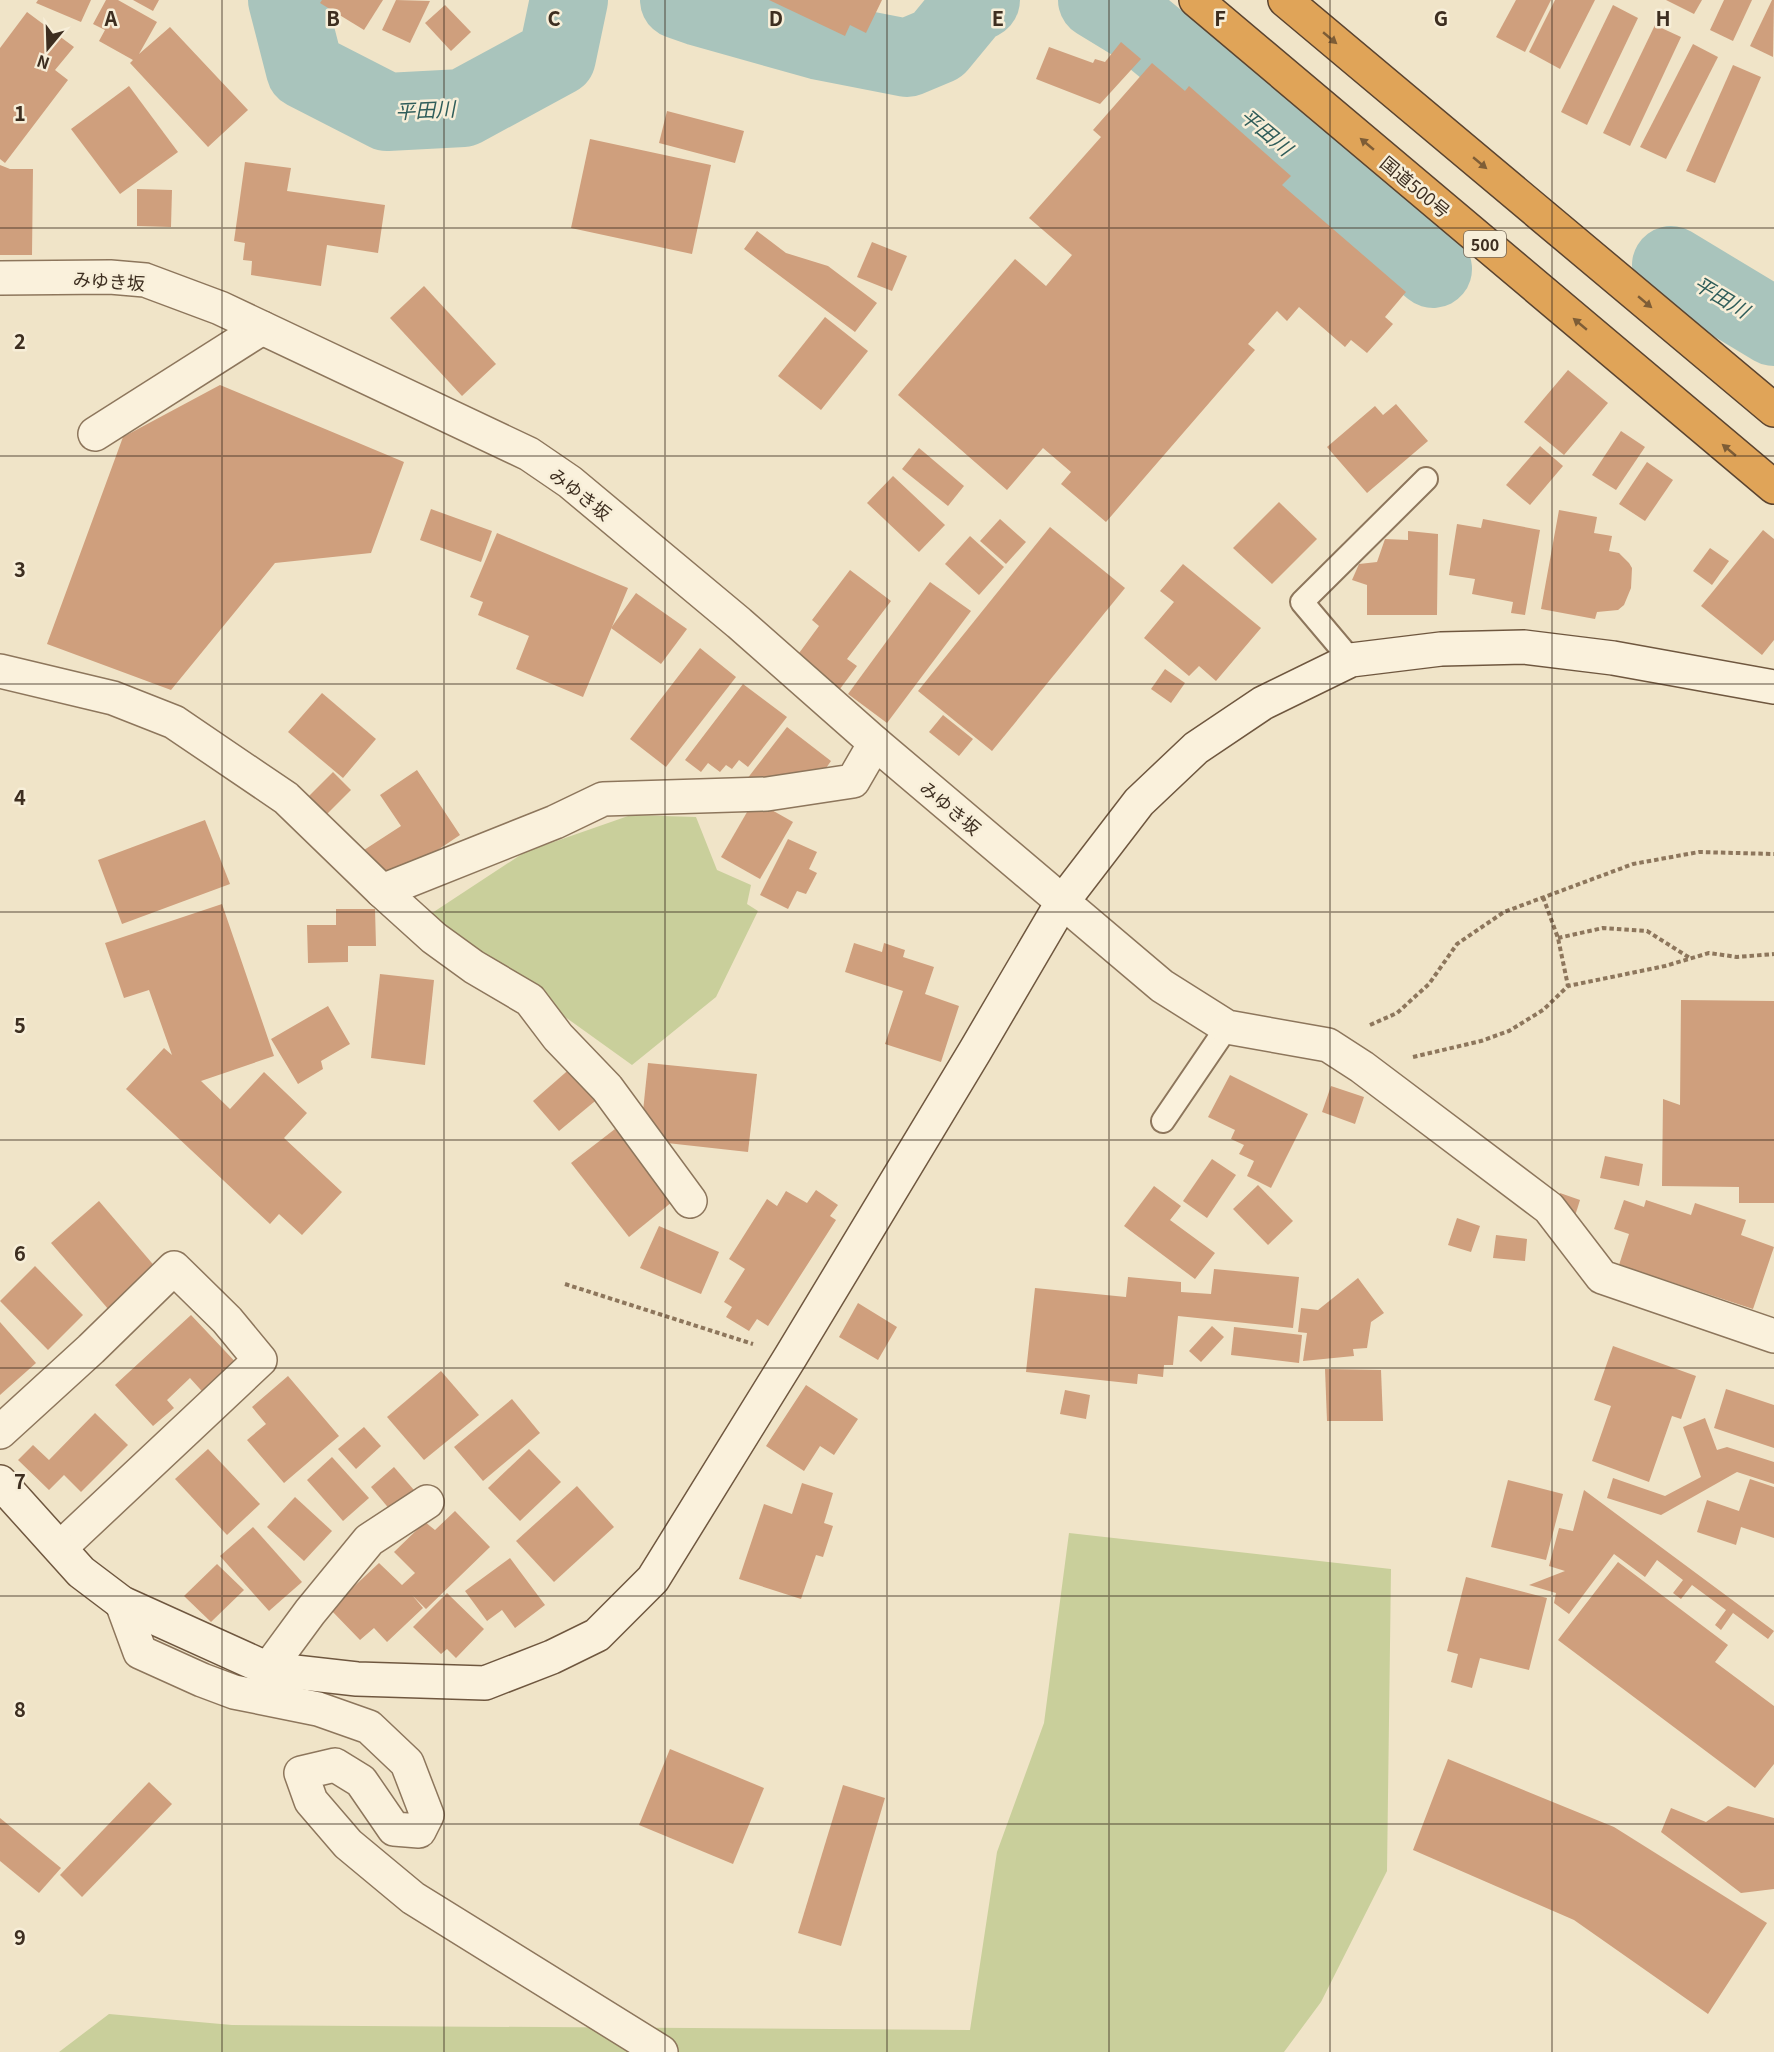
<svg xmlns="http://www.w3.org/2000/svg" width="1774" height="2052" font-family="Georgia,'Noto Sans JP',serif">
	<style>
		.green { fill: #c9cf9b }
		.lines { fill: none; stroke-linecap: round; stroke-linejoin: round }
		.river { stroke: #a9c4bc; stroke-width: 78 }
		.building { fill: #cf9f7d }
		.lane-casing { stroke: #8d765c; stroke-width: 26 }
		.street-casing { stroke: #8d765c; stroke-width: 36 }
		.secondary-casing { stroke: #6f573f; stroke-width: 36 }
		.highway-casing { stroke: #5b4430; stroke-width: 36 }
		.path { stroke: #8d765c; stroke-width: 4; stroke-dasharray: 4.5 3; stroke-linecap: butt }
		.lane { stroke: #faf1dc; stroke-width: 22 }
		.street { stroke: #faf1dc; stroke-width: 33 }
		.secondary { stroke: #faf1dc; stroke-width: 33 }
		.highway { stroke: #e0a458; stroke-width: 33 }
		.oneway { fill: #7e5d36 }
		.grid { fill: none; stroke: #3d2e20; stroke-width: 1.5; stroke-opacity: 0.55 }
		.labels { text-anchor: middle; dominant-baseline: central; stroke-width: 5; stroke-linejoin: round; paint-order: stroke }
		.shield { fill: #f7eed8; stroke: #756857; stroke-width: 1.5 }
		.shield-label { font-size: 16px; font-weight: bold; fill: #3d2e20 }
		.street-label { font-size: 18px; fill: #3d2e20; stroke: #f7eed8 }
		.water-label { font-size: 20px; font-style: italic; fill: #2f5d5a; stroke: #f7eed8 }
		.grid-label { font-size: 20px; text-anchor: middle; font-weight: bold; fill: #3d2e20; stroke: #f7eed8; stroke-width: 5; stroke-linejoin: round; paint-order: stroke }
	</style>
	<rect width="100%" height="100%" fill="#f0e4c8"/>
	<g class="green">
		<path d="M631 815 696 817 717 870 751 885 747 904 758 911 716 997 632 1065 426 917 525 852Z"/>
		<path d="M1069 1533 1391 1569 1387 1871 1321 2002 1284 2052H59L109 2014 232 2025 970 2030 997 1852 1044 1723Z"/>
	</g>
	<g class="lines">
		<g class="river">
			<path d="M287 0 305 70 387 112 463 108 557 57 569 0"/>
			<path d="M679 0 699 7 820 41 907 58 938 45 971 5 981 0"/>
			<path d="M1097 0 1138 25 1433 269"/>
			<path d="M1671 265 1774 327"/>
		</g>
	</g>
	<g class="building">
		<path d="M38 0H91L81 22 36 3Z"/>
		<path d="M106 0H118L157 22 139 54 170 27 248 110 208 147 130 63 133 60 99 41 105 30 93 24Z"/>
		<path d="M133 0H159L153 11Z"/>
		<path d="M322 0H383L364 30 320 3Z"/>
		<path d="M396 0 430 1 410 43 382 30Z"/>
		<path d="M769 0H882L866 33 850 25 845 36Z"/>
		<path d="M1516 0H1551L1525 52 1496 37Z"/>
		<path d="M1555 0H1595L1560 69 1529 52Z"/>
		<path d="M1666 0H1702L1694 14Z"/>
		<path d="M1724 0H1752L1733 41 1710 30Z"/>
		<path d="M1772 0H1774L1773 57 1750 46Z"/>
		<path d="M445 5 471 32 451 51 425 23Z"/>
		<path d="M1613 5 1638 18 1587 125 1561 112Z"/>
		<path d="M27 12 74 47 55 70 68 80 5 163 0 159V48Z"/>
		<path d="M1655 25 1681 37 1630 146 1603 133Z"/>
		<path d="M1121 42 1141 59 1100 104 1036 79 1049 47 1093 63 1095 59 1105 62Z"/>
		<path d="M1693 44 1718 57 1666 159 1640 147Z"/>
		<path d="M1152 63 1185 91 1189 86 1291 176 1282 185 1406 292 1385 317 1393 324 1367 353 1351 340 1345 347 1299 307 1287 321 1277 311 1248 344 1255 350 1106 522 1061 484 1071 472 1043 448 1007 490 898 395 1015 259 1046 286 1072 255 1029 218 1101 137 1093 130Z"/>
		<path d="M1733 65 1761 77 1715 183 1686 171Z"/>
		<path d="M129 86 178 152 120 194 71 129Z"/>
		<path d="M667 111 744 131 735 163 659 143Z"/>
		<path d="M590 139 711 165 692 254 571 228Z"/>
		<path d="M245 162 291 168 287 191 385 205 378 253 327 245 321 286 251 275 252 261 243 260 245 243 234 241Z"/>
		<path d="M0 165 10 169H33L32 255H0Z"/>
		<path d="M137 189 172 190 171 227 137 226Z"/>
		<path d="M757 231 786 253 828 266 877 303 855 332 744 249Z"/>
		<path d="M872 242 907 256 892 291 857 277Z"/>
		<path d="M424 286 496 364 462 396 390 318Z"/>
		<path d="M825 317 868 351 821 410 778 376Z"/>
		<path d="M1568 370 1608 403 1564 455 1524 422Z"/>
		<path d="M220 385 404 462 371 553 275 563 171 690 47 644 123 437Z"/>
		<path d="M1396 404 1428 441 1367 493 1327 447 1375 406 1383 415Z"/>
		<path d="M1621 431 1645 447 1616 490 1592 475Z"/>
		<path d="M1540 446 1563 466 1530 505 1506 485Z"/>
		<path d="M919 448 964 486 948 506 902 469Z"/>
		<path d="M1647 462 1673 480 1645 521 1619 504Z"/>
		<path d="M893 476 945 525 919 552 867 503Z"/>
		<path d="M1279 502 1317 539 1272 584 1233 548Z"/>
		<path d="M431 509 492 531 481 562 420 540Z"/>
		<path d="M1559 510 1597 517 1594 533 1612 536 1609 551 1619 553 1629 563 1632 568 1631 588 1624 605 1618 610 1597 612 1595 619 1541 609Z"/>
		<path d="M1000 519 1026 542 1006 564 980 541Z"/>
		<path d="M1483 519 1540 530 1525 615 1511 613 1513 602 1472 594 1475 579 1449 575 1457 524 1481 528Z"/>
		<path d="M1050 527 1125 588 992 751 918 691Z"/>
		<path d="M1763 530 1774 539V640L1762 655 1701 606Z"/>
		<path d="M1408 531 1438 534 1437 615H1367V585L1352 580 1359 564 1377 562 1385 539 1408 540Z"/>
		<path d="M497 533 628 588 583 697 516 669 529 636 478 615 483 602 470 597Z"/>
		<path d="M970 536 1004 567 979 595 945 564Z"/>
		<path d="M1710 548 1729 561 1712 585 1693 571Z"/>
		<path d="M1183 564 1261 628 1216 681 1199 666 1189 676 1144 638 1174 602 1160 591Z"/>
		<path d="M850 570 891 601 847 659 857 666 834 697 791 664 819 626 812 620Z"/>
		<path d="M930 582 971 611 887 723 848 694Z"/>
		<path d="M636 593 687 629 661 664 611 628Z"/>
		<path d="M700 648 736 677 666 767 630 739Z"/>
		<path d="M1165 669 1185 683 1171 703 1151 689Z"/>
		<path d="M743 684 787 717 748 767 739 760 732 769 726 765 720 772 708 763 701 772 685 760Z"/>
		<path d="M322 693 376 739 343 778 288 732Z"/>
		<path d="M943 715 973 739 959 756 929 732Z"/>
		<path d="M787 727 831 761 819 778 747 779Z"/>
		<path d="M417 770 460 835 387 884 364 850 401 826 380 795Z"/>
		<path d="M333 772 351 790 327 814 309 796Z"/>
		<path d="M754 800 793 822 760 879 721 857Z"/>
		<path d="M205 820 230 884 122 924 98 860Z"/>
		<path d="M788 839 817 852 809 869 817 873 806 894 797 891 788 909 760 895Z"/>
		<path d="M222 904 274 1056 201 1081 230 1109 264 1072 307 1113 284 1138 342 1192 302 1235 279 1214 270 1224 126 1089 164 1048 172 1055 149 990 124 998 105 943Z"/>
		<path d="M336 909H375L376 946H348V962L308 963 307 925H336Z"/>
		<path d="M854 943 882 952 884 943 905 950 903 957 934 967 925 994 959 1006 941 1062 885 1044 903 991 845 972Z"/>
		<path d="M380 974 434 980 425 1065 371 1058Z"/>
		<path d="M1681 1000 1774 1001V1203H1739V1187L1662 1186 1663 1099 1680 1105Z"/>
		<path d="M328 1006 350 1044 321 1061 323 1069 298 1084 271 1039Z"/>
		<path d="M648 1063 757 1074 748 1152 640 1140Z"/>
		<path d="M573 1066 600 1097 559 1131 533 1101Z"/>
		<path d="M1230 1075 1308 1114 1271 1188 1247 1176 1254 1161 1239 1154 1244 1145 1231 1139 1235 1130 1208 1117Z"/>
		<path d="M1331 1086 1364 1097 1355 1124 1322 1112Z"/>
		<path d="M615 1129 672 1202 629 1237 571 1163Z"/>
		<path d="M1605 1156 1643 1164 1639 1186 1600 1178Z"/>
		<path d="M1212 1159 1236 1175 1207 1218 1183 1201Z"/>
		<path d="M1258 1185 1293 1221 1268 1245 1233 1209Z"/>
		<path d="M1154 1186 1181 1206 1170 1220 1215 1253 1195 1279 1124 1226Z"/>
		<path d="M816 1190 838 1205 830 1216 836 1220 768 1326 757 1319 749 1331 726 1317 732 1307 724 1302 745 1269 729 1259 767 1199 777 1206 786 1191 807 1203Z"/>
		<path d="M1560 1193 1580 1200 1574 1219 1554 1212Z"/>
		<path d="M1624 1200 1644 1207 1646 1200 1691 1215 1695 1203 1746 1220 1741 1235 1774 1247 1753 1309 1619 1265 1629 1234 1614 1229Z"/>
		<path d="M99 1201 157 1269 109 1310 51 1243Z"/>
		<path d="M1457 1218 1480 1226 1471 1252 1448 1245Z"/>
		<path d="M659 1226 719 1252 701 1294 640 1268Z"/>
		<path d="M1496 1235 1527 1239 1525 1261 1493 1258Z"/>
		<path d="M35 1266 83 1315 48 1350 0 1301Z"/>
		<path d="M1214 1269 1299 1277 1293 1328 1178 1316 1173 1365H1164L1163 1377 1138 1374 1137 1384 1026 1372 1035 1288 1126 1297 1128 1277 1181 1282V1292L1211 1294Z"/>
		<path d="M1358 1278 1384 1313 1371 1322 1367 1348 1353 1349 1354 1356 1303 1361 1307 1333 1298 1332 1301 1308 1318 1310Z"/>
		<path d="M858 1303 897 1327 878 1360 839 1337Z"/>
		<path d="M191 1315 242 1369 209 1399 190 1378 167 1400 174 1408 153 1426 115 1385Z"/>
		<path d="M0 1322 36 1363 0 1395Z"/>
		<path d="M1212 1326 1224 1337 1201 1362 1189 1351Z"/>
		<path d="M1234 1327 1302 1335 1299 1363 1231 1355Z"/>
		<path d="M1613 1346 1696 1376 1681 1419 1672 1416 1649 1482 1592 1461 1611 1406 1594 1400Z"/>
		<path d="M1325 1369 1381 1370 1383 1421H1327Z"/>
		<path d="M441 1371 479 1415 424 1460 387 1417Z"/>
		<path d="M288 1376 339 1436 284 1483 247 1440 266 1424 252 1407Z"/>
		<path d="M806 1385 858 1419 834 1455 820 1446 804 1471 766 1446Z"/>
		<path d="M1726 1389 1774 1405V1448L1714 1428Z"/>
		<path d="M1065 1390 1090 1395 1086 1419 1060 1414Z"/>
		<path d="M512 1399 540 1433 483 1481 454 1447Z"/>
		<path d="M95 1413 128 1445 81 1492 64 1475 49 1490 18 1460 33 1445 49 1460Z"/>
		<path d="M1705 1418 1717 1450 1727 1447 1774 1462V1484L1737 1472 1661 1515 1607 1498 1613 1478 1665 1496 1701 1477 1683 1427Z"/>
		<path d="M364 1427 381 1446 356 1469 338 1449Z"/>
		<path d="M208 1449 260 1504 227 1535 175 1479Z"/>
		<path d="M529 1449 561 1482 520 1521 488 1488Z"/>
		<path d="M332 1457 369 1498 343 1521 307 1480Z"/>
		<path d="M394 1467 420 1497 396 1517 371 1487Z"/>
		<path d="M1750 1479 1774 1487V1538L1741 1527 1736 1545 1697 1532 1707 1500 1739 1511Z"/>
		<path d="M1508 1480 1563 1494 1546 1560 1491 1547Z"/>
		<path d="M802 1483 833 1493 824 1523 833 1526 823 1557 816 1555 801 1599 739 1579 764 1504 792 1514Z"/>
		<path d="M577 1486 614 1527 554 1582 516 1541Z"/>
		<path d="M1584 1490 1774 1631 1768 1639 1733 1613 1721 1630 1715 1625 1726 1610 1692 1585 1681 1599 1673 1593 1683 1580 1657 1560 1645 1577 1614 1554 1569 1614 1554 1603 1556 1593 1529 1585 1565 1571 1549 1566 1559 1528 1573 1531Z"/>
		<path d="M295 1497 332 1531 304 1561 267 1527Z"/>
		<path d="M455 1511 490 1547 426 1609 412 1595 423 1608 387 1642 374 1628 360 1640 330 1609 379 1563 402 1585 415 1573 394 1552 425 1522 435 1530Z"/>
		<path d="M253 1527 302 1582 269 1611 220 1556Z"/>
		<path d="M510 1558 545 1605 515 1628 502 1610 487 1621 465 1591Z"/>
		<path d="M1618 1562 1728 1645 1715 1662 1774 1706V1764L1755 1788 1558 1640Z"/>
		<path d="M217 1564 244 1590 211 1622 184 1596Z"/>
		<path d="M1466 1577 1547 1598 1529 1670 1480 1658 1472 1688 1451 1682 1458 1654 1447 1651Z"/>
		<path d="M447 1593 484 1629 456 1658 447 1649 441 1654 413 1627Z"/>
		<path d="M670 1749 764 1788 733 1864 639 1825Z"/>
		<path d="M1448 1759 1614 1827 1767 1923 1708 2014 1574 1920 1413 1850Z"/>
		<path d="M149 1782 172 1804 82 1897 60 1875Z"/>
		<path d="M843 1785 885 1798 841 1946 798 1933Z"/>
		<path d="M1728 1806 1774 1818V1889L1741 1893 1661 1832 1671 1808 1706 1822Z"/>
		<path d="M0 1818 61 1868 39 1893 0 1861Z"/>
	</g>
	<g class="lines">
		<defs>
			<g id="lane">
				<path d="M1351 660 1302 602 1426 479"/>
				<path d="M1163 1121 1227 1027"/>
			</g>
			<g id="street">
				<path d="M0 278 110 277 145 280 220 308 529 454 570 482 739 623 875 743 1162 986 1227 1027 1328 1045 1362 1067 1549 1208 1602 1277 1774 1336"/>
				<path d="M95 434 262 328"/>
				<path d="M0 671 113 698 174 722 286 798 382 891 434 938 474 967 530 1000 558 1037 607 1088 690 1201"/>
				<path d="M382 891 555 822 603 799 767 794 853 781 875 743"/>
				<path d="M0 1432 91 1349 174 1268 227 1320 260 1360 60 1548"/>
				<path d="M122 1603 140 1652 202 1680 234 1692 318 1709 369 1727 407 1763 427 1815 419 1831 394 1829 361 1781 335 1765 301 1773 311 1801 348 1844 413 1898 661 2052"/>
				<path d="M268 1669 310 1612 369 1540 427 1502"/>
			</g>
			<path id="secondary" d="M0 1482 81 1572 122 1603 268 1669 357 1679 485 1683 552 1657 597 1635 653 1579 791 1356 975 1051 1063 901 1139 802 1196 748 1263 703 1351 660 1441 649 1524 647 1613 658 1774 687"/>
			<g id="highway">
				<path d="M1196 0 1774 487"/>
				<path d="M1285 0 1774 410"/>
			</g>
		</defs>
		<use href="#lane" class="lane-casing"/>
		<use href="#street" class="street-casing"/>
		<use href="#secondary" class="secondary-casing"/>
		<use href="#highway" class="highway-casing"/>
		<g class="path">
			<path d="M1543 897 1558 938 1568 986"/>
			<path d="M1558 938 1603 928 1647 931 1690 958"/>
			<path d="M1370 1025 1397 1013 1429 984 1457 944 1504 912 1633 864 1699 852 1774 854"/>
			<path d="M1413 1057 1481 1041 1509 1031 1543 1010 1568 986 1665 966 1709 953 1737 957 1774 954"/>
			<path d="M565 1284 753 1344"/>
		</g>
		<use href="#lane" class="lane"/>
		<use href="#street" class="street"/>
		<use href="#secondary" class="secondary"/>
		<use href="#highway" class="highway"/>
	</g>
	<defs><path id="oneway-solid" d="M-6-.8H1V-3.2L6.5 0L1 3.2V.8H-6Z" transform="scale(1.5)"/></defs>
	<g class="oneway">
		<use href="#oneway-solid" transform="translate(1330 38) rotate(40)"/>
		<use href="#oneway-solid" transform="translate(1367 144) rotate(-140)"/>
		<use href="#oneway-solid" transform="translate(1480 163) rotate(40)"/>
		<use href="#oneway-solid" transform="translate(1645 302) rotate(40)"/>
		<use href="#oneway-solid" transform="translate(1580 324) rotate(-140)"/>
		<use href="#oneway-solid" transform="translate(1729 450) rotate(-140)"/>
	</g>
	<path class="grid" d="M222 0V2052M444 0V2052M665 0V2052M887 0V2052M1109 0V2052M1330 0V2052M1552 0V2052M0 228H1774M0 456H1774M0 684H1774M0 912H1774M0 1140H1774M0 1368H1774M0 1596H1774M0 1824H1774"/>
	<g class="labels">
		<rect class="shield" x="1464" y="231" width="42" height="26" rx="4.5"/>
		<g class="shield-label">
			<text x="1485" y="244">500</text>
		</g>
		<g class="street-label">
			<text transform="translate(1416 186) rotate(40)">国道500号</text>
			<text transform="translate(109 280) rotate(4)">みゆき坂</text>
			<text transform="translate(581 493) rotate(38)">みゆき坂</text>
			<text transform="translate(951 807) rotate(40)">みゆき坂</text>
		</g>
		<g class="water-label">
			<text transform="translate(425 109) rotate(-3)">平田川</text>
			<text transform="translate(1267 131) rotate(40)">平田川</text>
			<text transform="translate(1722 296) rotate(31)">平田川</text>
		</g>
	</g>
	<g class="grid-label">
		<text x="111" y="26">A</text>
		<text x="333" y="26">B</text>
		<text x="554" y="26">C</text>
		<text x="776" y="26">D</text>
		<text x="998" y="26">E</text>
		<text x="1220" y="26">F</text>
		<text x="1441" y="26">G</text>
		<text x="1663" y="26">H</text>
		<text x="20" y="121">1</text>
		<text x="20" y="349">2</text>
		<text x="20" y="577">3</text>
		<text x="20" y="805">4</text>
		<text x="20" y="1033">5</text>
		<text x="20" y="1261">6</text>
		<text x="20" y="1489">7</text>
		<text x="20" y="1717">8</text>
		<text x="20" y="1945">9</text>
	</g>
	<g transform="translate(48 48) rotate(199)" stroke="#f7eed8" stroke-width="4.5" paint-order="stroke">
	<path d="M0-4.5L10 22L0 15L-10 22Z" fill="#3d2e20"/>
	<text y="-9" font-size="16" font-weight="bold" text-anchor="middle" fill="#3d2e20">N</text>
	</g>
</svg>
